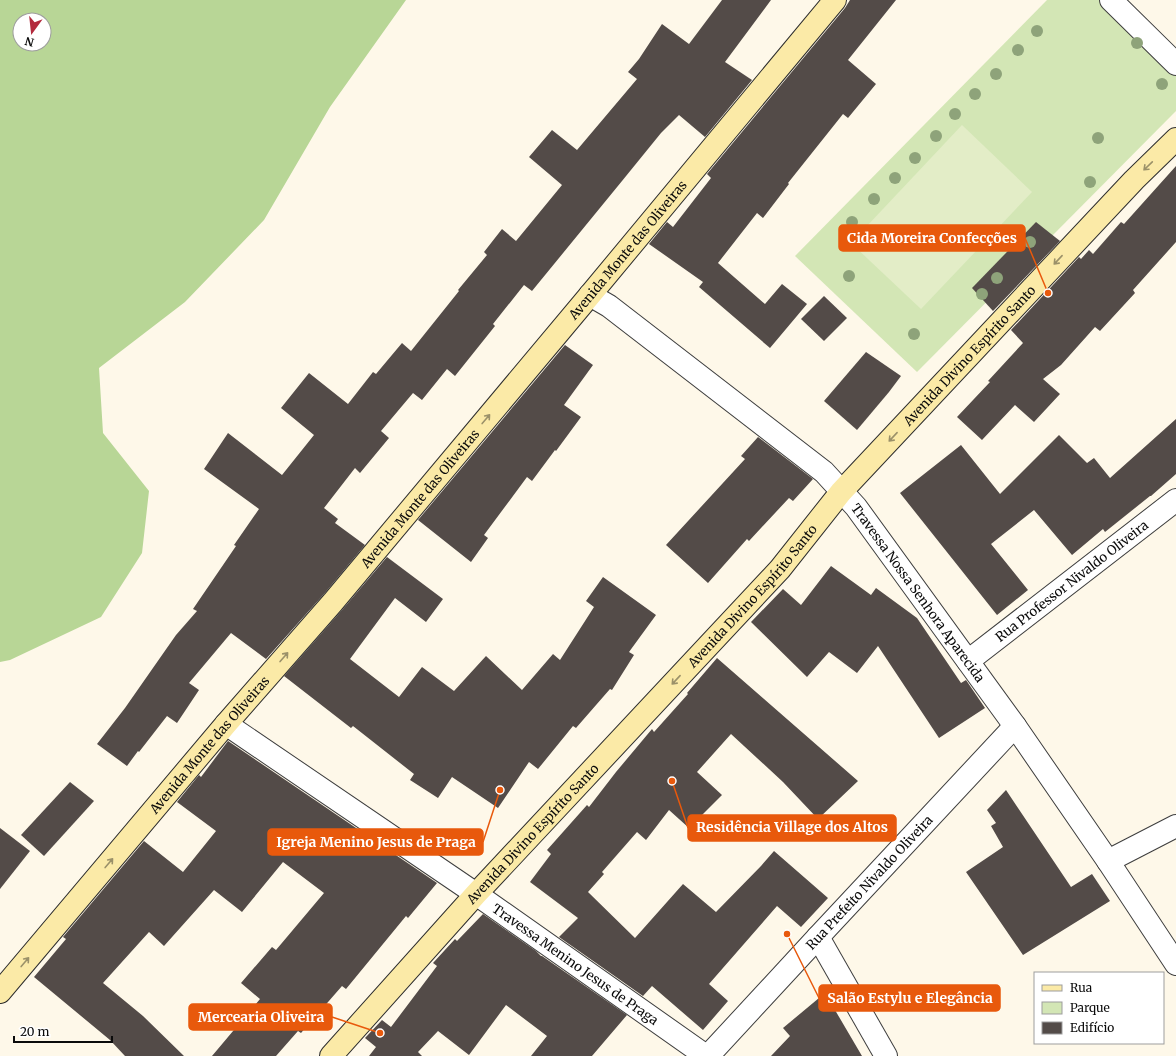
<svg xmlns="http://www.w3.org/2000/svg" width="1176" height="1056" font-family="Merriweather,serif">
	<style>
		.green { fill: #d3e6b5 }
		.forest { fill: #b8d696; fill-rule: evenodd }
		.pitch { fill: #e3edc7 }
		.building { fill: #534b48 }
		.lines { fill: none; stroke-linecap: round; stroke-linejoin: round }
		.street-casing { stroke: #3e3e3e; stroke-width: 24 }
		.secondary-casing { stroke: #2d2d2d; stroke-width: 24 }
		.street { stroke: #fff; stroke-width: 22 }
		.secondary { stroke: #fbeaa7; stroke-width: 22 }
		.tree { fill: #8ea37a }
		.oneway { stroke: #9b9169 }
		.labels { text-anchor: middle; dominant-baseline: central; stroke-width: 4; stroke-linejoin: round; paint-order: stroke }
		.street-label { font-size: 13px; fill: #0b0b0b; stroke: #fff }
		.leader { fill: none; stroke: #e8590c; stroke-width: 1.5 }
		.callout-dot { fill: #e8590c; stroke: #fff; stroke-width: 1.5 }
		.callout { fill: #e8590c; stroke: #e8590c; stroke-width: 1.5 }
		.callout-label { font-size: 14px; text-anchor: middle; font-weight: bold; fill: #fff }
	</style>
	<rect width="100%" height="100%" fill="#fef8e9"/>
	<path class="green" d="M1047 0H1112L1176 64V111L917 372 795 256Z"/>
	<path class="forest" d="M0 0H406L330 107 264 220 185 302 99 368 103 433 149 491 142 553 101 617 10 660 0 662ZM20 20H44V44H20Z"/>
	<path class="pitch" d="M962 125 1032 192 921 309 851 243Z"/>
	<g class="building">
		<path d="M722 0H771L725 62 752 80 705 137 679 115 661 133 622 181 532 291 524 285 493 324 495 326 455 376 447 369 422 400 413 393 381 431 389 438 360 473 355 468 324 508 338 519 335 523 365 545 324 594 266 659 231 633 189 683 199 690 177 723 167 716 139 752 138 751 127 766 97 744 125 708 176 635 197 611 193 609 236 546 234 545 259 509 204 469 228 433 282 475 314 435 281 408 309 373 348 404 373 372 376 374 402 343 411 351 459 291 458 290 487 255 484 252 502 229 516 241 562 185 529 157 552 130 577 150 637 79 628 72 639 59 662 24 689 44Z"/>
		<path d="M850 0H896L848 60 876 84 848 118 843 114 788 183 789 184 763 218 757 213 718 263 765 304 782 284 807 304 770 348 699 287 703 282 649 244 667 222 673 227 711 178 707 174 845 8Z"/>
		<path d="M1176 166V242L1133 290 1135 293 1100 331 1095 327 1061 365 1043 379 1060 394 1034 422 1015 405 982 440 957 417 990 382 988 381 1023 343 1011 330 1079 257 1081 259 1089 250 1093 254 1121 222 1124 224Z"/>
		<path d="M1036 222 1060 241 993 311 972 288Z"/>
		<path d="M824 296 847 318 824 341 801 319Z"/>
		<path d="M565 345 593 365 564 405 581 417 556 451 555 450 532 481 527 477 484 535 488 538 471 562 418 520Z"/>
		<path d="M866 352 901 376 889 392 857 430 824 401Z"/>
		<path d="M1176 419V474L1151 496H1150L1105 532 1103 529 1072 555 1034 510 991 544 1028 590 997 615 900 493 961 445 1000 494 1059 435 1087 463 1094 458 1110 478Z"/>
		<path d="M758 437 813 479 793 501 789 498 749 541 747 539 708 583 666 545 745 459 741 456Z"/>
		<path d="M387 557 443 599 426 622 395 598 350 659 399 697 422 667 454 691 486 656 522 690 553 654 560 660 594 607 586 601 603 577 656 615 629 652 634 655 612 690 610 689 576 728 573 726 538 769 529 762 498 808 452 777 438 798 410 780 414 774 353 726 351 728 284 676 342 610Z"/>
		<path d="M831 566 871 595 876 588 917 618 961 683 966 680 985 708 939 738 878 646 857 673 829 652 807 677 751 622 783 589 801 605Z"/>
		<path d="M717 658 858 781 818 819 783 782 731 734 697 772 722 795 689 828 669 810 646 840 637 832 602 872 604 874 588 892 635 938 683 884 716 912 761 866 774 851 828 898 801 927 777 906 709 984 728 1001 703 1030 652 986 643 996 559 937 578 918 530 882 551 854 547 850 587 805 589 807 616 772 652 729 654 732 688 694 687 693Z"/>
		<path d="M228 741 437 883 408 918 406 916 346 989 342 986 301 1033 298 1031 276 1056H212L260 999 241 983 272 947 276 950 324 893 283 862 242 912 214 890 164 946 149 932 103 983 143 1016 184 1056H125L110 1040 34 977 66 939 63 937 144 841 183 872 216 831 177 802 199 775 201 777Z"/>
		<path d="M70 782 94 801 44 856 21 835Z"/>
		<path d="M1006 790 1071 887 1092 874 1110 901 1023 955 966 872 1003 847 991 826 996 823 987 810Z"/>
		<path d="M0 828 30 851 0 889Z"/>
		<path d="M483 914 536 951 541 956H542L627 1015 592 1056H531L547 1036 506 1005 469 1055 438 1031 418 1052 422 1056H369L376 1047 365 1038 382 1020 391 1027 437 966 433 963 455 939 457 941Z"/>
		<path d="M825 993 862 1056H771L790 1036 783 1028Z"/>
	</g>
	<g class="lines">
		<defs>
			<g id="street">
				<path d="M1111 0 1176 64"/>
				<path id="s1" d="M590 295 609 306 824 472 856 507 1015 726 1108 861 1176 964"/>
				<path id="s2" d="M968 661 1176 500"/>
				<path id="s3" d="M226 724 476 894 706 1056"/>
				<path d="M1108 861 1176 826"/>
				<path d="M818 937 886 1056"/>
				<path id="s4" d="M708 1056 818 937 1015 726"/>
			</g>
			<g id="secondary">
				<path id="s5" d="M0 992 226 724 333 602 590 295 835 0"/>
				<path id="s6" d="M331 1056 476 894 780 569 841 492 1134 180 1176 139"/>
			</g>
		</defs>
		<use href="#street" class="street-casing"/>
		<use href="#secondary" class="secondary-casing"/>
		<use href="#street" class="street"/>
		<use href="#secondary" class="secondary"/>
	</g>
	<g class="tree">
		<circle cx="1037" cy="31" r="6"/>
		<circle cx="1137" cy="43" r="6"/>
		<circle cx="1018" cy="50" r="6"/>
		<circle cx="996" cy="74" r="6"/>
		<circle cx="1162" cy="84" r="6"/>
		<circle cx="975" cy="94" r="6"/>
		<circle cx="955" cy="114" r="6"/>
		<circle cx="936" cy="136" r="6"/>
		<circle cx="1098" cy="138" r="6"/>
		<circle cx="915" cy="158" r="6"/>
		<circle cx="895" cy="178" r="6"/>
		<circle cx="1090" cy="182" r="6"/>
		<circle cx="874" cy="199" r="6"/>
		<circle cx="852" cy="222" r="6"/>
		<circle cx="1030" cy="242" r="6"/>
		<circle cx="849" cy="276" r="6"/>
		<circle cx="997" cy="278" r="6"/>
		<circle cx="982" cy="294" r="6"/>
		<circle cx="914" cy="334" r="6"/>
	</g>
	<defs><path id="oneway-shaft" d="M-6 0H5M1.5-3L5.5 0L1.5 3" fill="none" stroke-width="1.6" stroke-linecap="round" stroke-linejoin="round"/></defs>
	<g class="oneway">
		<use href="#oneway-shaft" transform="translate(1148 166) rotate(136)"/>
		<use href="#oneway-shaft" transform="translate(1058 260) rotate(133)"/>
		<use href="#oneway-shaft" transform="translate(486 419) rotate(-50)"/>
		<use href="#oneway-shaft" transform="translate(893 437) rotate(133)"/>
		<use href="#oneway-shaft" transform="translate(284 657) rotate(-49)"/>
		<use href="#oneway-shaft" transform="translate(676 680) rotate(133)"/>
		<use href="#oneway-shaft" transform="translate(109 863) rotate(-50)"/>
		<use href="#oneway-shaft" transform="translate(25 962) rotate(-50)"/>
	</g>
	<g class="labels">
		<g class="street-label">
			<text stroke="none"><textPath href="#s5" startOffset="972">Avenida Monte das Oliveiras</textPath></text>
			<text stroke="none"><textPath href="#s6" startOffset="948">Avenida Divino Espírito Santo</textPath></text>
			<text stroke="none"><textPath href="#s5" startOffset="648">Avenida Monte das Oliveiras</textPath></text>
			<text stroke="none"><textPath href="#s2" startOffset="131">Rua Professor Nivaldo Oliveira</textPath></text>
			<text stroke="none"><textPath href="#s1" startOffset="447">Travessa Nossa Senhora Aparecida</textPath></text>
			<text stroke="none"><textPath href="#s6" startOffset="624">Avenida Divino Espírito Santo</textPath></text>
			<text stroke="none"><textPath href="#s5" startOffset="324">Avenida Monte das Oliveiras</textPath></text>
			<text stroke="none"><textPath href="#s6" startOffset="300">Avenida Divino Espírito Santo</textPath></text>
			<text stroke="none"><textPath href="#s4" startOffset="237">Rua Prefeito Nivaldo Oliveira</textPath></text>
			<text stroke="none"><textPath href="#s3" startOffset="424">Travessa Menino Jesus de Praga</textPath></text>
		</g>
	</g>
	<path class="leader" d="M1048 293L1025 238M672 781L688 828M500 790L483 842M787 934L819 998M380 1033L332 1017"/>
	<g class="callout-dot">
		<circle cx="1048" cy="293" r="4"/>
		<circle cx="672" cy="781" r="4"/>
		<circle cx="500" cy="790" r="4"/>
		<circle cx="787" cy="934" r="4"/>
		<circle cx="380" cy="1033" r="4"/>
	</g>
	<g class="callout">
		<rect x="839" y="225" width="186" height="26" rx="4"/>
		<rect x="688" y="815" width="208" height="26" rx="4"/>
		<rect x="268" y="829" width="215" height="26" rx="4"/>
		<rect x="819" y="985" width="181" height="26" rx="4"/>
		<rect x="189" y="1004" width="143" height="26" rx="4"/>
	</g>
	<g class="callout-label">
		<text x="932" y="243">Cida Moreira Confecções</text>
		<text x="792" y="832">Residência Village dos Altos</text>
		<text x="376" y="847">Igreja Menino Jesus de Praga</text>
		<text x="910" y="1003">Salão Estylu e Elegância</text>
		<text x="261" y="1022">Mercearia Oliveira</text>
	</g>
	<rect x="1034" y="972" width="130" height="72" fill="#ffffff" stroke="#9d9d9d"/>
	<rect x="1042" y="985" width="20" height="6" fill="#fbeaa7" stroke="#9d9d9d"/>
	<text x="1070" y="992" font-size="12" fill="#0b0b0b">Rua</text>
	<rect x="1042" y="1002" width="20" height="12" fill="#d3e6b5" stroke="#9d9d9d"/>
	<text x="1070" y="1012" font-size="12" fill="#0b0b0b">Parque</text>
	<rect x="1042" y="1022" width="20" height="12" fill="#534b48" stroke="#9d9d9d"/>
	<text x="1070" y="1032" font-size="12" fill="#0b0b0b">Edifício</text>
	<g transform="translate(32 32) rotate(195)"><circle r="19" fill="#ffffff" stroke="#9d9d9d"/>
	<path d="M0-3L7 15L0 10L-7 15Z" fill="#b32a3d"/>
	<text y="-6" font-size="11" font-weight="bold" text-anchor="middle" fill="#0b0b0b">N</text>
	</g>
	<path d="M14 1036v6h98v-6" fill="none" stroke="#0b0b0b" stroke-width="2"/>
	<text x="20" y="1036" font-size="12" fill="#0b0b0b" stroke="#ffffff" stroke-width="3" paint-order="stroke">20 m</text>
</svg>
